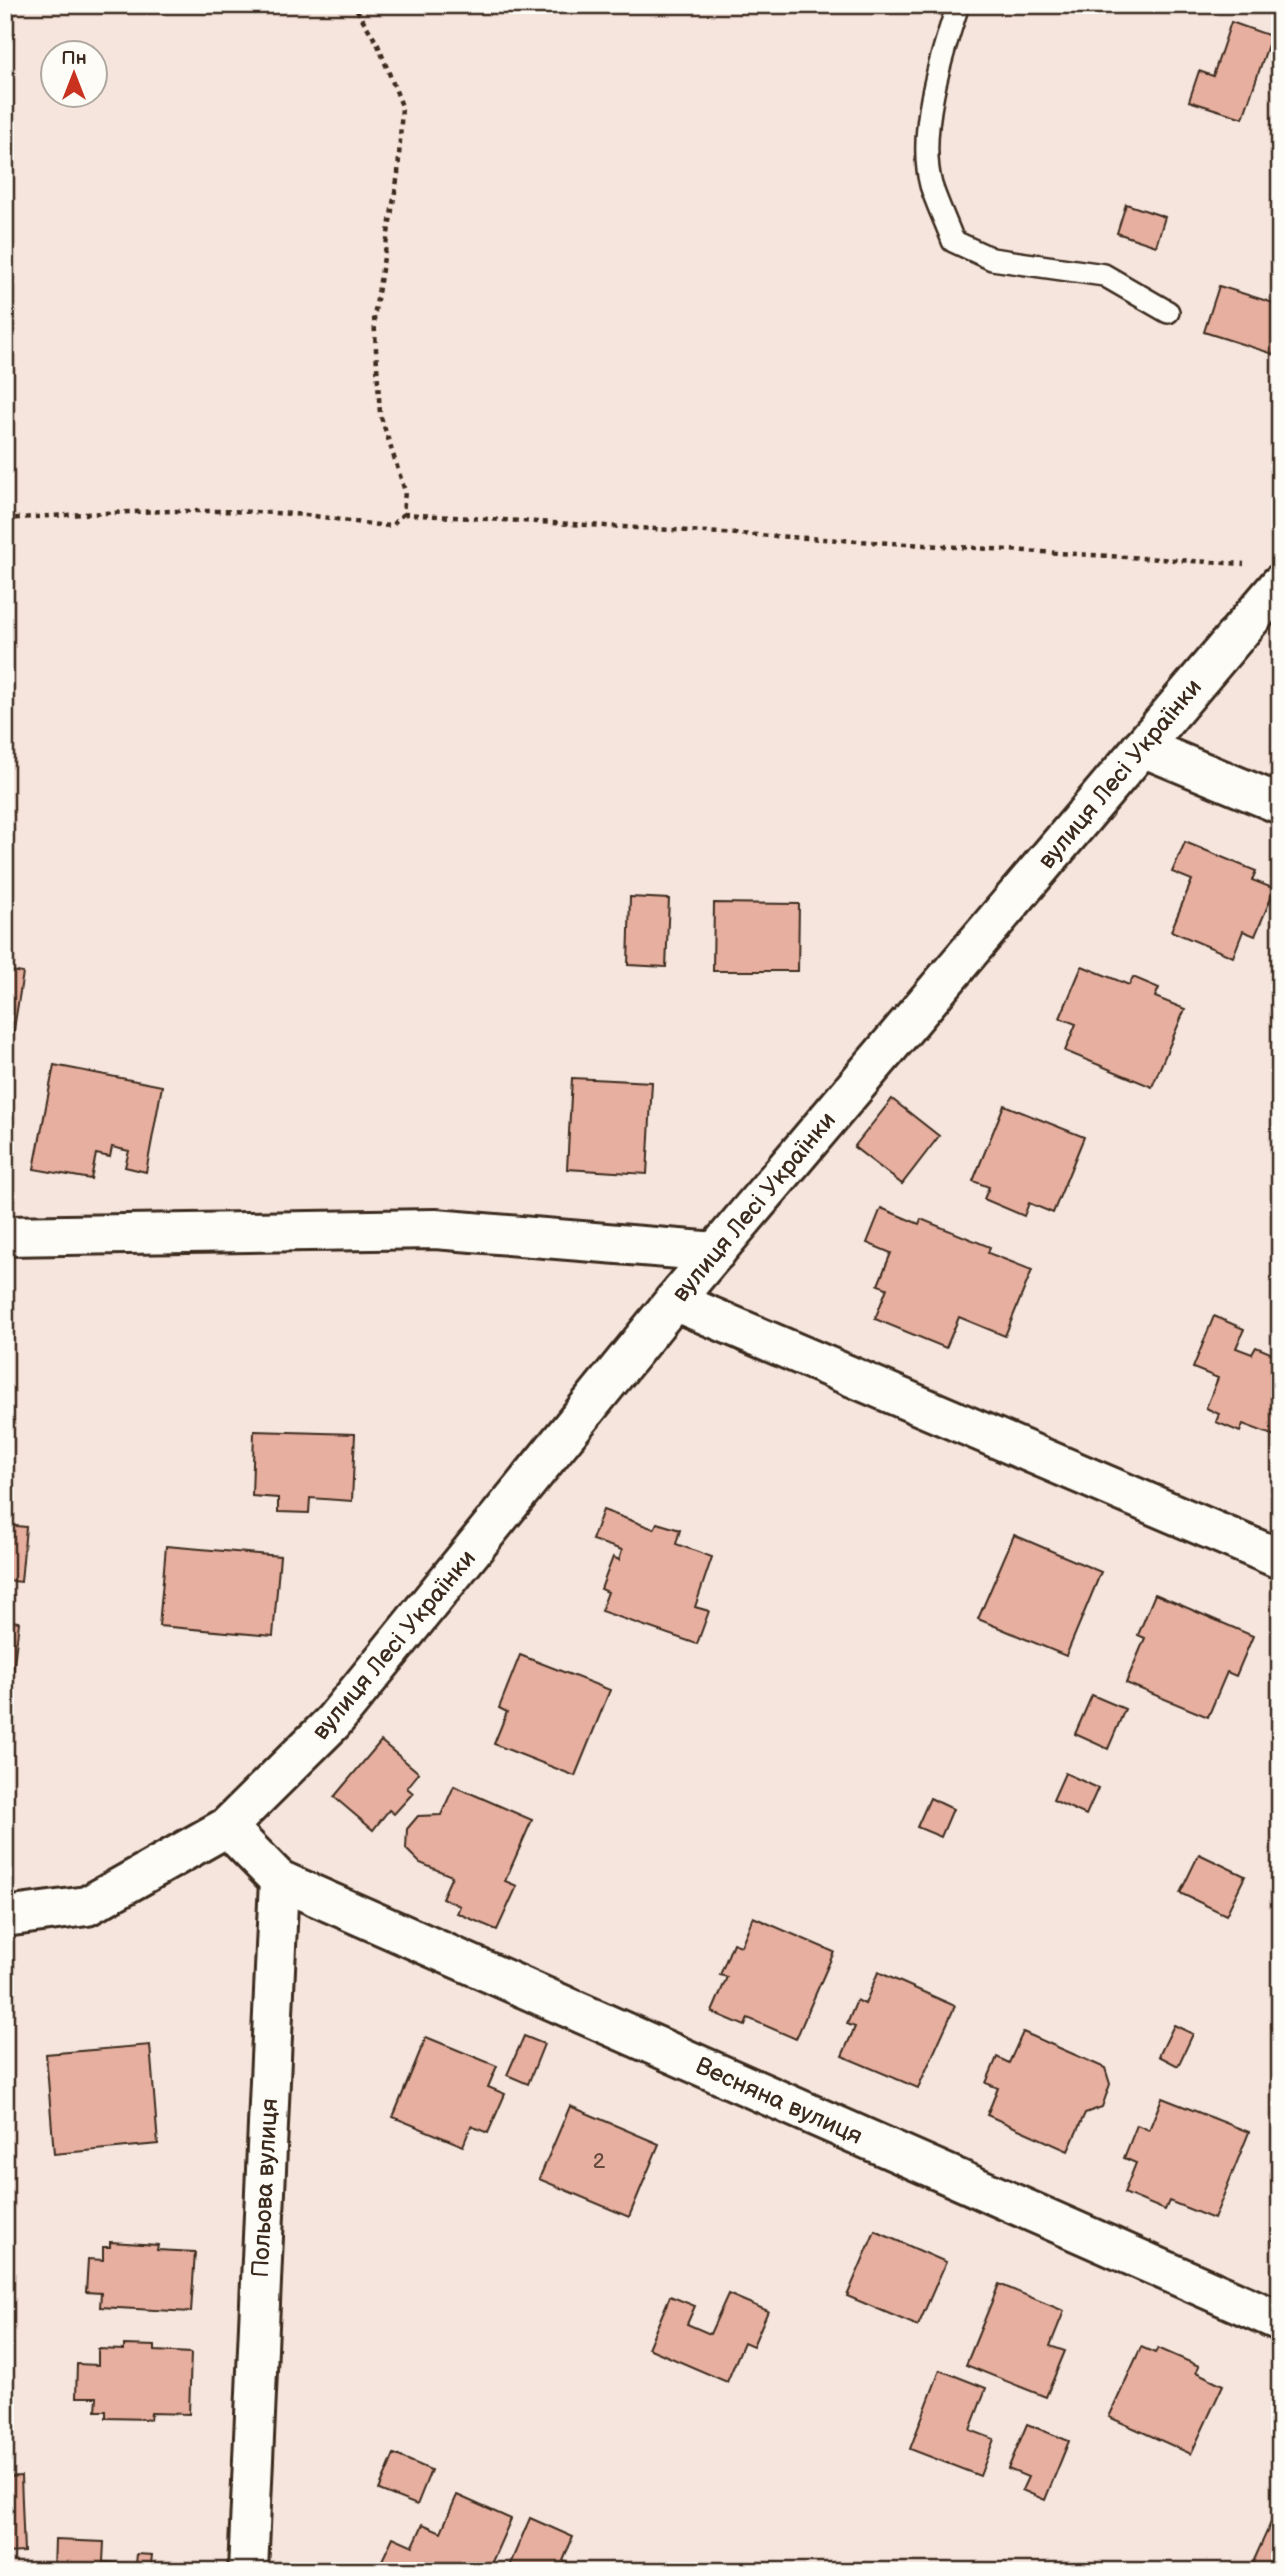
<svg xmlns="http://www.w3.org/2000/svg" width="1285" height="2576" font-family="'Balsamiq Sans',sans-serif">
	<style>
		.building { fill: #e7af9f; stroke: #3b2a1e; stroke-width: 2 }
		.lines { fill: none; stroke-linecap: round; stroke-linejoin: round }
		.lane-casing { stroke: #3b2a1e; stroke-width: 26 }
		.street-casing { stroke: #3b2a1e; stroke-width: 44 }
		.secondary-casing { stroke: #3b2a1e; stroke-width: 44 }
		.path { stroke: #3b2a1e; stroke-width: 4.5; stroke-dasharray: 5 5; stroke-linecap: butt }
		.lane { stroke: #fdfcf7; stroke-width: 21 }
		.street { stroke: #fdfcf7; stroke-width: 38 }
		.secondary { stroke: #fdfcf7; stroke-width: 38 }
		.labels { text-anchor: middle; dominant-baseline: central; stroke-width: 6; stroke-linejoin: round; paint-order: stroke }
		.number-label { font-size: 21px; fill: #664b3e }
		.street-label { font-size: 24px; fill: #3b2a1e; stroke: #fdfcf7 }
	</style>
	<rect width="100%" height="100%" fill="#f6e5dd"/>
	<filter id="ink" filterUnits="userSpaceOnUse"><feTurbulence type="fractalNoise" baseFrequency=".0143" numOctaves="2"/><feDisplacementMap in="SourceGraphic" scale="14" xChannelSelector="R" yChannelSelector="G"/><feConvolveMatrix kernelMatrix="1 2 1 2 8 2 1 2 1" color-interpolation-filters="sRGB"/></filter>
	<g filter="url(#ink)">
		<g class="building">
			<path d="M1231 22 1271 36 1243 118 1189 101 1199 71 1213 76Z"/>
			<path d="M1126 204 1165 217 1156 246 1117 233Z"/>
			<path d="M1219 286 1280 305V356L1204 332Z"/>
			<path d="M1185 842 1256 871 1252 880 1275 889 1255 936 1243 931 1233 957 1171 931 1192 880 1172 872Z"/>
			<path d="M630 897 669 899 666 967 628 965Z"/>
			<path d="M714 903 799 904 798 971H713Z"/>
			<path d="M1082 966 1129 985 1133 977 1159 988 1155 997 1185 1009 1152 1087 1065 1051 1076 1024 1060 1018Z"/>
			<path d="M5 970 23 973 13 1035 5 1034Z"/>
			<path d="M5 1039 13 1040 5 1080Z"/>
			<path d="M54 1065 162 1086 146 1172 125 1167 129 1151 112 1147 110 1157 96 1154 91 1179 34 1169Z"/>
			<path d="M572 1078 652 1082 647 1174 567 1169Z"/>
			<path d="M892 1099 939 1136 902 1184 854 1147Z"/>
			<path d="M1004 1105 1084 1137 1053 1213 1029 1203 1024 1216 984 1199 989 1187 973 1181Z"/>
			<path d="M881 1208 919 1224 921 1219 990 1247 988 1253 1032 1270 1005 1336 959 1317 946 1348 875 1319 887 1288 878 1285 891 1253 867 1243Z"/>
			<path d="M1214 1316 1244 1329 1236 1348 1252 1354 1256 1347 1280 1357V1438L1243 1424 1240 1432 1216 1422 1219 1414 1206 1408 1218 1378 1193 1368Z"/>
			<path d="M254 1431 355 1434 352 1501 310 1498 309 1513 278 1512V1498L252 1496Z"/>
			<path d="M603 1510 654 1529 657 1523 680 1530 676 1544 712 1557 695 1607 709 1611 697 1644 601 1611 608 1592 601 1589 613 1557 619 1560 622 1550 592 1540Z"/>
			<path d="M5 1525 26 1527 21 1582 5 1580Z"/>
			<path d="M1014 1535 1101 1572 1066 1656 978 1619Z"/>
			<path d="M166 1546 280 1556 273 1636 159 1626Z"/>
			<path d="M1155 1594 1253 1636 1236 1676 1227 1672 1208 1717 1126 1683 1145 1638 1138 1635Z"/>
			<path d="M5 1620 19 1622 9 1706 5 1705Z"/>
			<path d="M520 1655 610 1690 575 1776 494 1744 507 1712 499 1708Z"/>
			<path d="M1092 1695 1125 1709 1108 1749 1075 1734Z"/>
			<path d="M1280 1733V1755L1272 1751Z"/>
			<path d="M381 1741 419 1773 407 1788 413 1793 394 1814 389 1810 373 1830 334 1797Z"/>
			<path d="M1065 1773 1098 1788 1086 1815 1053 1800Z"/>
			<path d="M454 1786 532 1820 505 1881 517 1886 497 1930 457 1913 460 1906 442 1898 452 1876 420 1863 406 1849 407 1829 418 1816 441 1815Z"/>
			<path d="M930 1798 953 1809 941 1837 917 1827Z"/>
			<path d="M1199 1854 1245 1876 1226 1915 1180 1893Z"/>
			<path d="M753 1917 834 1952 796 2039 748 2018 745 2026 712 2012 727 1977 720 1975 733 1943 741 1946Z"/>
			<path d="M878 1972 955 2006 918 2088 842 2056 855 2027 847 2024 857 2000 865 2004Z"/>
			<path d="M1174 2025 1193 2034 1178 2066 1159 2056Z"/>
			<path d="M1023 2032 1105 2068 1110 2084 1102 2107 1085 2113 1068 2151 987 2115 998 2088 986 2083 997 2057 1009 2063Z"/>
			<path d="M524 2036 544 2044 528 2084 507 2075Z"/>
			<path d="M426 2037 497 2066 488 2087 505 2094 488 2133 471 2126 463 2146 393 2117Z"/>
			<path d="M150 2045 158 2144 54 2154 46 2054Z"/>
			<path d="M1162 2098 1249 2132 1214 2219 1169 2201 1165 2210 1124 2193 1136 2163 1124 2158 1137 2125 1149 2130Z"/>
			<path d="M570 2106 659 2144 629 2217 539 2179Z"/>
			<path d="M1280 2224V2243L1273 2240Z"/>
			<path d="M875 2231 946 2262 918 2326 847 2296Z"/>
			<path d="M110 2242 158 2245 157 2250 195 2252 191 2312 100 2307 101 2293 86 2292 88 2259 103 2260V2247H110Z"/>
			<path d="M999 2284 1064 2311 1050 2346 1065 2351 1046 2397 966 2365Z"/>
			<path d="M728 2294 768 2311 753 2346 744 2342 727 2382 648 2348 670 2296 695 2306 687 2324 710 2334Z"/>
			<path d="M124 2345 155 2346V2351L191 2353 189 2414 151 2413 150 2419 106 2418V2411H96L97 2397H76L77 2364 98 2365V2349L124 2350Z"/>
			<path d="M1141 2347 1155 2353 1158 2348 1199 2366 1196 2372 1223 2385 1191 2454 1109 2417Z"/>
			<path d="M940 2370 986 2388 970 2430 994 2439 980 2476 910 2449Z"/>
			<path d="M1027 2424 1069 2441 1045 2500 1022 2490 1028 2477 1008 2469Z"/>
			<path d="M394 2454 431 2470 417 2505 379 2490Z"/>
			<path d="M21 2476 24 2552 5 2553V2477Z"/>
			<path d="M457 2495 511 2519 488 2571H377L393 2537 413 2546 423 2524 441 2532Z"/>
			<path d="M1274 2516 1280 2519V2571H1249Z"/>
			<path d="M530 2518 573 2537 563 2561 576 2567 574 2571H507Z"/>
			<path d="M55 2540 104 2542 103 2562 136 2564 137 2554 152 2555 151 2564H160V2571H54Z"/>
		</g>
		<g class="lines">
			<defs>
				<path id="lane" d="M958 5C941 56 917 132 931 185 937 204 946 222 953 241L992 259 1104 275 1168 312"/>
				<g id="street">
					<path d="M1142 747 1280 804"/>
					<path d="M5 1236 435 1229 716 1252"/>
					<path d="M674 1301 1280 1559"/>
					<path d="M227 1827 279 1880 248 2571"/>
					<path d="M279 1880 1280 2321"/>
				</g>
				<path id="secondary" d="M5 1917 87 1906 227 1827 333 1722 674 1301 1280 584"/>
			</defs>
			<use href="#lane" class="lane-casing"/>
			<use href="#street" class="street-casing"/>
			<use href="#secondary" class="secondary-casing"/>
			<g class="path">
				<path d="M403 514 1244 564"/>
				<path d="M5 519C104 512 206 507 306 515 334 518 362 524 391 526L403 514 405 491 380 414 374 317 398 174 402 106 378 45 354 5"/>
			</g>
			<use href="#lane" class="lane"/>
			<use href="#street" class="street"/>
			<use href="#secondary" class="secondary"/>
		</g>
	</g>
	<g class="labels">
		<g class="number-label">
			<text x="599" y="2161">2</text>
		</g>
		<g class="street-label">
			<text transform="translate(1120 774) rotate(-50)">вулиця Лесі Українки</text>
			<text transform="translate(754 1207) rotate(-50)">вулиця Лесі Українки</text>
			<text transform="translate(394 1645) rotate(-50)">вулиця Лесі Українки</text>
			<text transform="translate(779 2101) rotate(24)">Весняна вулиця</text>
			<text transform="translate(265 2188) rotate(-87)">Польова вулиця</text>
		</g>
	</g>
	<rect width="1285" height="2576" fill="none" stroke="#fdfcf7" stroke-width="28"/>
	<rect x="14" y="14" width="1257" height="2548" fill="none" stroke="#3b2a1e" stroke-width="2.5" filter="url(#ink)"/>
	<g transform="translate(74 74)"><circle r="33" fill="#fdfcf7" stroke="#afa8a0" stroke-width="2"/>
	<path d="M0-5L12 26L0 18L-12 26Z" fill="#c8321e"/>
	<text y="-10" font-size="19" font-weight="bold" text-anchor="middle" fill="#3b2a1e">Пн</text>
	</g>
</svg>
